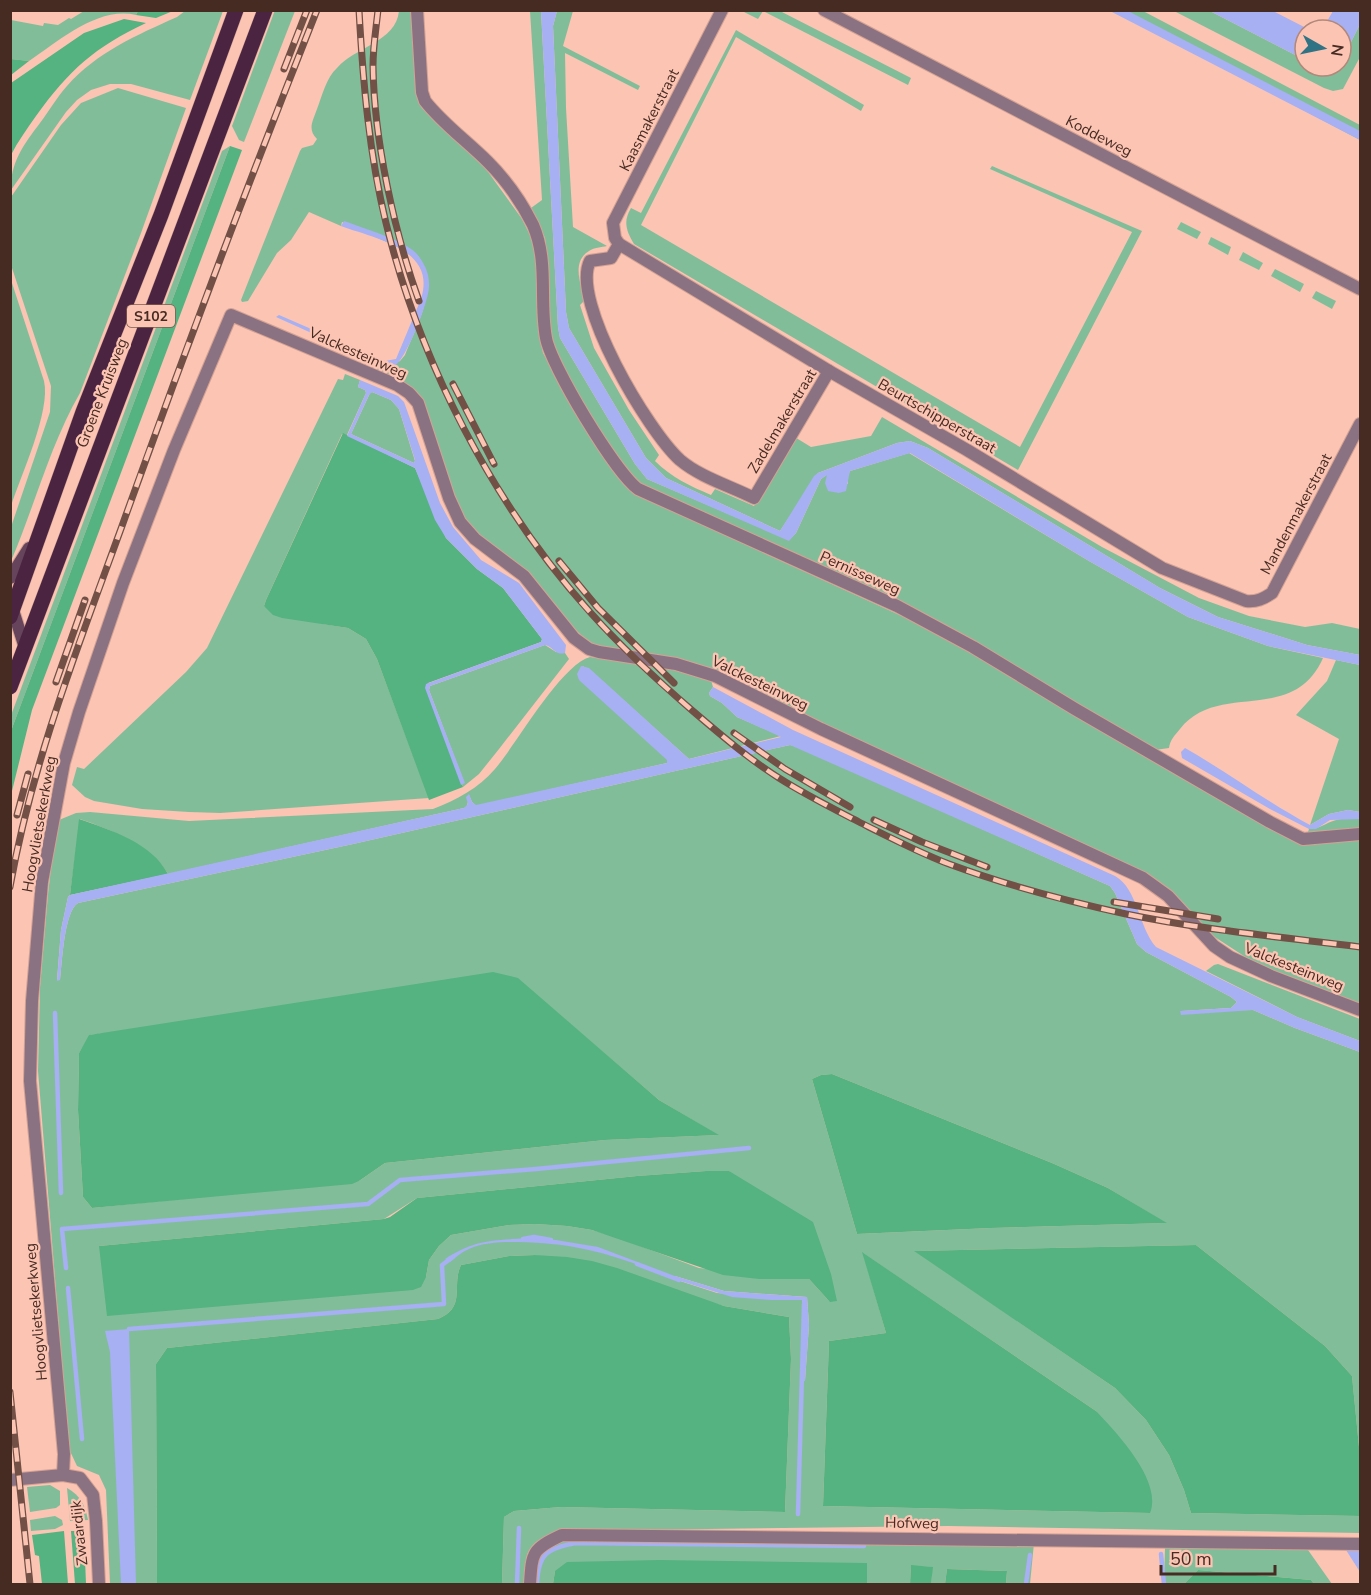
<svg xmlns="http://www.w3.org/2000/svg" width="1371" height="1595" font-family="'Nunito Sans',sans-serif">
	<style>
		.green { fill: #82bd9a; fill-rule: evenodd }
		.forest { fill: #54b380 }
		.water { fill: #a6b0f2; fill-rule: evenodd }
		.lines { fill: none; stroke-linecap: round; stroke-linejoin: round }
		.stream { stroke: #a6b0f2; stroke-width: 4.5 }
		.minor-casing { stroke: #d4a293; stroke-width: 14 }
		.tertiary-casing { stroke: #d4a293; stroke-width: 14 }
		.secondary-casing { stroke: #d4a293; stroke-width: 14 }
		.primary-casing { stroke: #d4a293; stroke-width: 16 }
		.minor { stroke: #8a7282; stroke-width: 12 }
		.tertiary { stroke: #8a7282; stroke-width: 12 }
		.secondary { stroke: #65445c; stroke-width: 12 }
		.primary { stroke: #4b2441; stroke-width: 15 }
		.rail-casing { stroke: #725046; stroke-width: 7 }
		.rail { stroke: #fcc4b3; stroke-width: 4.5; stroke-dasharray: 14; stroke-linecap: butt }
		.labels { text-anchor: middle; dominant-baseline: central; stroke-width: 4.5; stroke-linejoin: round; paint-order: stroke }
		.shield { fill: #fcc4b3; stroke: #7d594e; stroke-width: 1.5 }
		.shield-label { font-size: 14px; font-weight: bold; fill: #462b23 }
		.street-label { font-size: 15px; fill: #462b23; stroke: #fcc4b3 }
	</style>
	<rect width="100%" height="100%" fill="#fcc4b3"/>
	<g class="green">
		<path d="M275 10 295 11 244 142 239 140 232 126Z"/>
		<path d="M84 11H138L136 15C98 6 59 41 29 61L11 59V20L43 26 44 23 58 25 69 18 71 19Z"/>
		<path d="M185 11H223L190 100 131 84H110L91 90 77 100 66 112 11 190C10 163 24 144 40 123 49 111 57 97 67 86 97 52 137 35 177 17Z"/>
		<path d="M399 11H412L418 100 422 108 486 169 522 219 535 245 539 282V333L543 353 592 440 623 482 637 495 928 628 1279 832 1360 839V1006L1267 971 1207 932 1160 882 1144 873 791 709 721 672 681 659 603 649 588 641 571 626 522 568 479 535 464 517 452 493 424 403 375 370 376 362 387 366 400 361 405 355C417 324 440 287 418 256L342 222 341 226 309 212 291 240 277 253 248 301 242 302 241 300 300 151 302 148 313 145 317 139C307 129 313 121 317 109 322 96 326 78 337 68 355 47 396 42 399 11Z"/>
		<path d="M530 11H541L558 327 560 338 635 464 647 479 789 540 796 533 821 479 828 474 848 484V475L850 471 909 453 1089 561 1188 617 1268 646 1323 658C1293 726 1218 680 1180 729 1175 735 1170 740 1169 748L1155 750 974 644 637 483 618 460 567 378 550 334 548 265 545 238 531 208 542 200Z"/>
		<path d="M557 11H573L563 46 640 86 638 90 565 53 566 108 573 227 607 246C602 247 593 248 589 251 571 262 581 285 585 300L580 305 594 348 629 410 659 455 655 461C671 477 690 486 711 495L715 489 754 506 793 436 811 447 871 436 882 417 1102 547 1199 598 1249 616 1305 627 1332 623 1360 629V655L1307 645 1218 617 1160 588 928 448 910 441 897 443 818 473 780 531 666 478 646 458 569 328 566 312 553 26Z"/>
		<path d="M745 11H780L911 78 908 85 763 11 758 19 744 12Z"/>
		<path d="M1117 11H1143L1360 125V140Z"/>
		<path d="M1174 11H1210L1305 60V66H1318L1327 70 1341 66V62L1360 24V57L1343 89 1333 91 1324 88Z"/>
		<path d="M736 30 864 105 861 111 736 37 641 225 1020 447 1132 232 990 169 992 166 1142 231 1018 470 634 244C626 231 623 221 631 208L641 213Z"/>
		<path d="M118 88 186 108 141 233 80 393C50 445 35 505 11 561V527L50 412 51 386 11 265V197L61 125 81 103Z"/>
		<path d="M230 146 11 731 10 718 222 151Z"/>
		<path d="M1181 222 1201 232 1197 239 1177 229Z"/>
		<path d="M1211 237 1231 247 1228 255 1208 244Z"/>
		<path d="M1243 252 1263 263 1259 270 1239 260Z"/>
		<path d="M1275 269 1304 284 1300 292 1271 276Z"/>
		<path d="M11 280 44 381C51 411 21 475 11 506Z"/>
		<path d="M1316 291 1336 301 1332 309 1312 298Z"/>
		<path d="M345 374 360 380 358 387 365 390 366 393 347 435 342 434 266 600 264 606 323 624 348 628 366 639 377 659 429 798 220 813 189 812 142 809 94 801 85 797 72 785 77 767 84 769 186 672 207 648 338 379 343 380Z"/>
		<path d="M372 392 391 400 399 409 415 461 414 463 351 434 370 393Z"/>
		<path d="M545 645 556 652 565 653 569 659 499 749 479 774 463 787 462 784 464 782 429 690 430 686Z"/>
		<path d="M590 657 677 669 711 680 713 687 709 693 710 696 722 703 737 717 781 736 689 759 589 669 582 666 668 760 667 763 476 806 472 802 469 795 467 807 464 808 168 874C153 846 109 829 80 819L70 895 68 897 61 930 57 980H60C62 964 64 911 78 903L353 844 790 745 795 746 1110 886 1115 893 1137 944 1146 952 1231 997 1237 1002 1231 1008 1181 1011 1253 1010 1295 1028 1360 1052V1457L1352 1376 1325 1346 1196 1245 915 1251 1115 1388 1146 1420 1169 1455 1184 1490 1191 1513 1360 1516V1533L948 1526 556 1531C524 1546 526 1551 525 1584H502L504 1517 514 1511 561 1507 785 1512 791 1359 789 1317 724 1306 535 1255 509 1256 461 1265C451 1286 467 1307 438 1319L167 1348 156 1364 157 1584H110L106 1490 99 1475 77 1466 69 1449 38 1071 40 987 48 894 56 826 59 820 76 813 90 812 189 821 433 809C456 800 479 788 495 769 517 743 561 665 590 657ZM518 979 659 1100 718 1135 605 1140 385 1163 359 1181 92 1208 83 1197 78 1110 79 1053 90 1035ZM832 1074 1052 1163 1108 1188 1166 1223 991 1228 857 1234 812 1079 821 1075ZM706 1171H729L830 1302 809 1279 699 1268 616 1237 592 1230 567 1226 535 1224 509 1225 451 1235 439 1246 429 1260 426 1277 99 1246 384 1219 417 1198 637 1176ZM863 1253 1096 1411 1150 1513 823 1506 829 1341 886 1333ZM675 1276 724 1291 807 1297 809 1325 805 1380 803 1381 804 1324 802 1300 717 1293 674 1279Z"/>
		<path d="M1336 660 1360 665V812L1348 810 1329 814 1310 825 1339 739 1296 715 1327 681Z"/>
		<path d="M1341 819H1360V831L1307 835 1309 829C1318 830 1330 820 1341 819Z"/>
		<path d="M1218 964 1360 1019V1041L1297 1017 1206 971 1214 965Z"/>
		<path d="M50 1485 60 1491V1505L56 1508 30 1512 27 1487Z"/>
		<path d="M67 1488C81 1496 85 1505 88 1520L70 1521Z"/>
		<path d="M55 1516 62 1520 63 1525 55 1529 31 1531 30 1520Z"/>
		<path d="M564 1540 1034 1543 1030 1584H1006L1007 1571 947 1569 945 1584H931L932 1567 911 1566 910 1584H867V1563L555 1571 553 1584H531L539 1553Z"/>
		<path d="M1165 1548 1308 1550 1332 1584H1314L1311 1580 1198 1570 1184 1584H1164Z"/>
	</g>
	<g class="forest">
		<path d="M138 11V10L173 11 156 18 136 15Z"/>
		<path d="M124 19 146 23C95 47 69 70 36 116 27 129 18 141 11 155V83L84 33Z"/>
		<path d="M11 59 29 61 11 75Z"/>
		<path d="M230 146 242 150 32 710 11 795V731Z"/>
		<path d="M343 433 415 468 446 538 477 569 503 588 542 639 541 642 428 683 426 688 463 787 429 800 377 659 366 639 348 628 282 618 273 615 264 606 266 600Z"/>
		<path d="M79 819C111 830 152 843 168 874L70 895Z"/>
		<path d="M493 972 518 978 659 1100 719 1135 605 1140 385 1163 359 1181 352 1184 92 1208 83 1197 78 1110 79 1053 89 1035Z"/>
		<path d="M832 1074 1052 1163 1108 1188 1167 1223 991 1228 857 1234 812 1079 821 1075Z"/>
		<path d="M706 1171H729L813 1222 831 1274 837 1301 830 1302 809 1279H759L723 1275 592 1230 567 1226 535 1224 509 1225 451 1235 439 1246 429 1260 426 1277 421 1287 413 1290 107 1316 99 1246 384 1219 390 1217 417 1198 637 1176Z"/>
		<path d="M1196 1245 1325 1346 1352 1376 1360 1457V1516L1191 1513 1184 1490 1169 1455 1146 1420 1115 1388 914 1251Z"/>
		<path d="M862 1252 1096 1411C1116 1432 1163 1481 1150 1513L823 1506 829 1341 886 1333Z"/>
		<path d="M535 1255 567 1257 592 1261 617 1268 724 1306 789 1317 791 1359 785 1512 561 1507 514 1511 504 1517 502 1584H157L156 1364 167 1348 438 1319C467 1307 451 1286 461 1265L509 1256Z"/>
		<path d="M64 1531 68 1584H42L39 1556 35 1555 32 1535Z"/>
		<path d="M71 1531H81L84 1535 86 1584H75Z"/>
		<path d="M659 1560 867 1563V1584H553L555 1571 567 1562Z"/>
		<path d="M911 1565 933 1567 931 1584H910Z"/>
		<path d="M947 1569 1007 1571 1006 1584H945Z"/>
		<path d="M1198 1570 1311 1580 1314 1584H1184Z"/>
	</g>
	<g class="water">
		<path d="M541 11H557L553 26 566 312 569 328 646 458 666 478 780 531 814 476 818 473 897 443 910 441 928 448 1160 588 1218 617 1307 645 1360 655V665L1268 646 1188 617 1089 561 910 453 850 471 846 491 839 493 828 491 825 483 827 475 821 479 796 533 789 541 647 479 635 464 560 338 558 327Z"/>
		<path d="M1110 11H1128L1360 131V140Z"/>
		<path d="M1210 11H1273L1310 30H1305V60Z"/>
		<path d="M1333 11H1360V24L1341 62V30H1322Z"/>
		<path d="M344 221C363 228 403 240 416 253 424 262 430 274 429 287 429 300 406 361 394 366 388 368 382 364 376 362L276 317 279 315 385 361 396 359 421 299C437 249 376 239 341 226Z"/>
		<path d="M360 380 398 396 404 402 440 503 453 527 481 560 519 583 566 645 565 653C555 656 554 647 545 645L430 686 429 690 465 783 461 785 425 688 426 684 541 642 542 639 503 588 477 569 446 538 435 520 415 468 347 436 366 393 365 390 358 387ZM372 392 391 400 399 409 415 460 414 463 351 434 369 395Z"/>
		<path d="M581 666 589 668 689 759 781 737 737 717 722 703 710 696 709 693 713 687 793 730 1115 876C1138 889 1138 926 1156 947L1297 1017 1360 1041V1052L1295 1028 1253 1010 1181 1015 1180 1011 1231 1008 1237 1002 1231 997 1146 952 1137 944 1115 893 1110 886 790 745 353 844 78 903C64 911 62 964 60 980L57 981 61 930 68 897 70 895 464 808 468 804 466 797 469 794 472 802 476 805 667 763V760L579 680 577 674Z"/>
		<path d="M1185 748C1227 772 1267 802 1310 825L1329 814 1348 810 1360 812V819L1330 820 1316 829H1309L1270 809 1182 758 1181 752Z"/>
		<path d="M527 1238 556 1240 598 1247 640 1263 641 1266C599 1250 565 1243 519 1242 503 1242 484 1242 469 1249 462 1252 456 1257 450 1262L445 1259C476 1239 491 1241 527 1238Z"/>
		<path d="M675 1276 724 1291 807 1297 809 1325 805 1381H803L804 1324 802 1300H771L732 1297 674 1279Z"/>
		<path d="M129 1329 136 1584H121L110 1352 105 1331Z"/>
		<path d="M1346 1550 1360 1551V1572Z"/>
	</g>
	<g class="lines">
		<g class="stream">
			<path d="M55 1013 61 1193"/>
			<path d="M523 1239 534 1237 551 1240"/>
			<path d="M637 1264 679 1280"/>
			<path d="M66 1268 62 1229 368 1204 400 1180 536 1169 749 1148"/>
			<path d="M68 1288 82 1439"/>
			<path d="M129 1329 444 1304 442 1265 453 1257"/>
			<path d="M798 1514 804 1304"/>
			<path d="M1161 1554 1164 1584"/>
			<path d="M517 1584 519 1528"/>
			<path d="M537 1584C538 1553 548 1548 576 1543L864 1546"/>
			<path d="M1026 1584 1030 1555"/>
		</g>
		<defs>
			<g id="minor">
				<path d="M417 10 422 92 425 101C443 124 467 141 488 162 505 179 522 203 533 225 549 262 539 300 546 338 551 366 615 472 638 489L897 606 973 647 1075 709 1270 822 1303 839 1360 834"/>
				<path d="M722 10 613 223 615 238 619 244 829 371 967 450 1162 568 1246 601C1257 602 1263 599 1272 593L1360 424"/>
				<path d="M824 10 1360 289"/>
				<path d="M619 244 611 258 590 261C570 301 648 431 680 460 700 477 730 486 754 498L829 371"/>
				<path d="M63 1475 64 1454 30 1081 32 1001 42 882 64 763 79 712 123 583 174 450 231 315 397 385 409 393 418 403 449 498 460 522 475 539 524 576 574 638 589 649 599 652 676 664 715 676 821 729 1143 878 1168 896 1214 946 1230 957 1271 976 1360 1010"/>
				<path d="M530 1584C532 1552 532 1549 562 1535L1360 1544"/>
			</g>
			<path id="tertiary" d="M10 1480 63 1475 80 1478 93 1495 96 1521 99 1584"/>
			<g id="secondary">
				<path d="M10 578 29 548"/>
				<path d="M12 607 25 648"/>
			</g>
			<g id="primary">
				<path d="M10 617 83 412 161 215 236 10"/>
				<path d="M10 687 265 10"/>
			</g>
		</defs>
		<use href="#minor" class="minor-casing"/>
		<use href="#tertiary" class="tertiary-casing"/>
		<use href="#secondary" class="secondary-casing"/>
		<use href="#primary" class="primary-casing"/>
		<use href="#minor" class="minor"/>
		<use href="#tertiary" class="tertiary"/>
		<use href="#secondary" class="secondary"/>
		<use href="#primary" class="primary"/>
		<defs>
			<g id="rail">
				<path d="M359 10C363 82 369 153 386 223 420 363 493 504 590 612 622 648 658 681 694 712 721 735 749 759 779 778 804 794 832 808 859 822 889 837 918 852 949 864 1006 885 1066 901 1126 914 1203 930 1282 937 1360 947"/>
				<path d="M378 10C376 29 373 47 373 66 374 140 394 231 419 301"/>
				<path d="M284 69 307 10"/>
				<path d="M453 384 494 464"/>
				<path d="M559 561 598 608 674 683"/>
				<path d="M56 682 85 600"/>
				<path d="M734 733 785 769 850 807"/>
				<path d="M17 815 28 774"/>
				<path d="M874 820 922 842 987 867"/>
				<path d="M10 887C32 762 79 644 122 526 184 353 249 181 317 10"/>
				<path d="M1114 902 1218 919"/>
				<path d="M10 1392 30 1584"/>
			</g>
		</defs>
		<use href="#rail" class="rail-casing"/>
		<use href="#rail" class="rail"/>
	</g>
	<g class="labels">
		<rect class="shield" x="127" y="305" width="48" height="22" rx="4.5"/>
		<g class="shield-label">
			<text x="151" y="316">S102</text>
		</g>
		<g class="street-label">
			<text transform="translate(649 120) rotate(-63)">Kaasmakerstraat</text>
			<text transform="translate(1099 136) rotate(27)">Koddeweg</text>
			<text transform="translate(358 353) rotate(24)">Valckesteinweg</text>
			<text transform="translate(102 393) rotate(-69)">Groene Kruisweg</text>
			<text transform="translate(937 416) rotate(30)">Beurtschipperstraat</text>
			<text transform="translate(782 421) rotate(-59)">Zadelmakerstraat</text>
			<text transform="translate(1296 514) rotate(-62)">Mandenmakerstraat</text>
			<text transform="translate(860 573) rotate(24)">Pernisseweg</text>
			<text transform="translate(760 683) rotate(26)">Valckesteinweg</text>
			<text transform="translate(39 824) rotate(-80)">Hoogvlietsekerkweg</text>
			<text transform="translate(1294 967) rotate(22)">Valckesteinweg</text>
			<text transform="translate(36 1312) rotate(-95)">Hoogvlietsekerkweg</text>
			<text transform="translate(912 1523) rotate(1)">Hofweg</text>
			<text transform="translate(79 1533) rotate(-96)">Zwaardijk</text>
		</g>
	</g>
	<rect width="1371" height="1595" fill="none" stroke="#462b23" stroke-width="24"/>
	<g transform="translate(1323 48) rotate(99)"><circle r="28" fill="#fcc4b3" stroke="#b38779" stroke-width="1.5"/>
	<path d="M0-4.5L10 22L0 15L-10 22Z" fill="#307384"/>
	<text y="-9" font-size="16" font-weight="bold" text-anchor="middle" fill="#462b23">N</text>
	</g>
	<path d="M1161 1565v9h114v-9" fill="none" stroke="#462b23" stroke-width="3"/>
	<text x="1170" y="1565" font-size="18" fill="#462b23" stroke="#fcc4b3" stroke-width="4.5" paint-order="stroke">50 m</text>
</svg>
